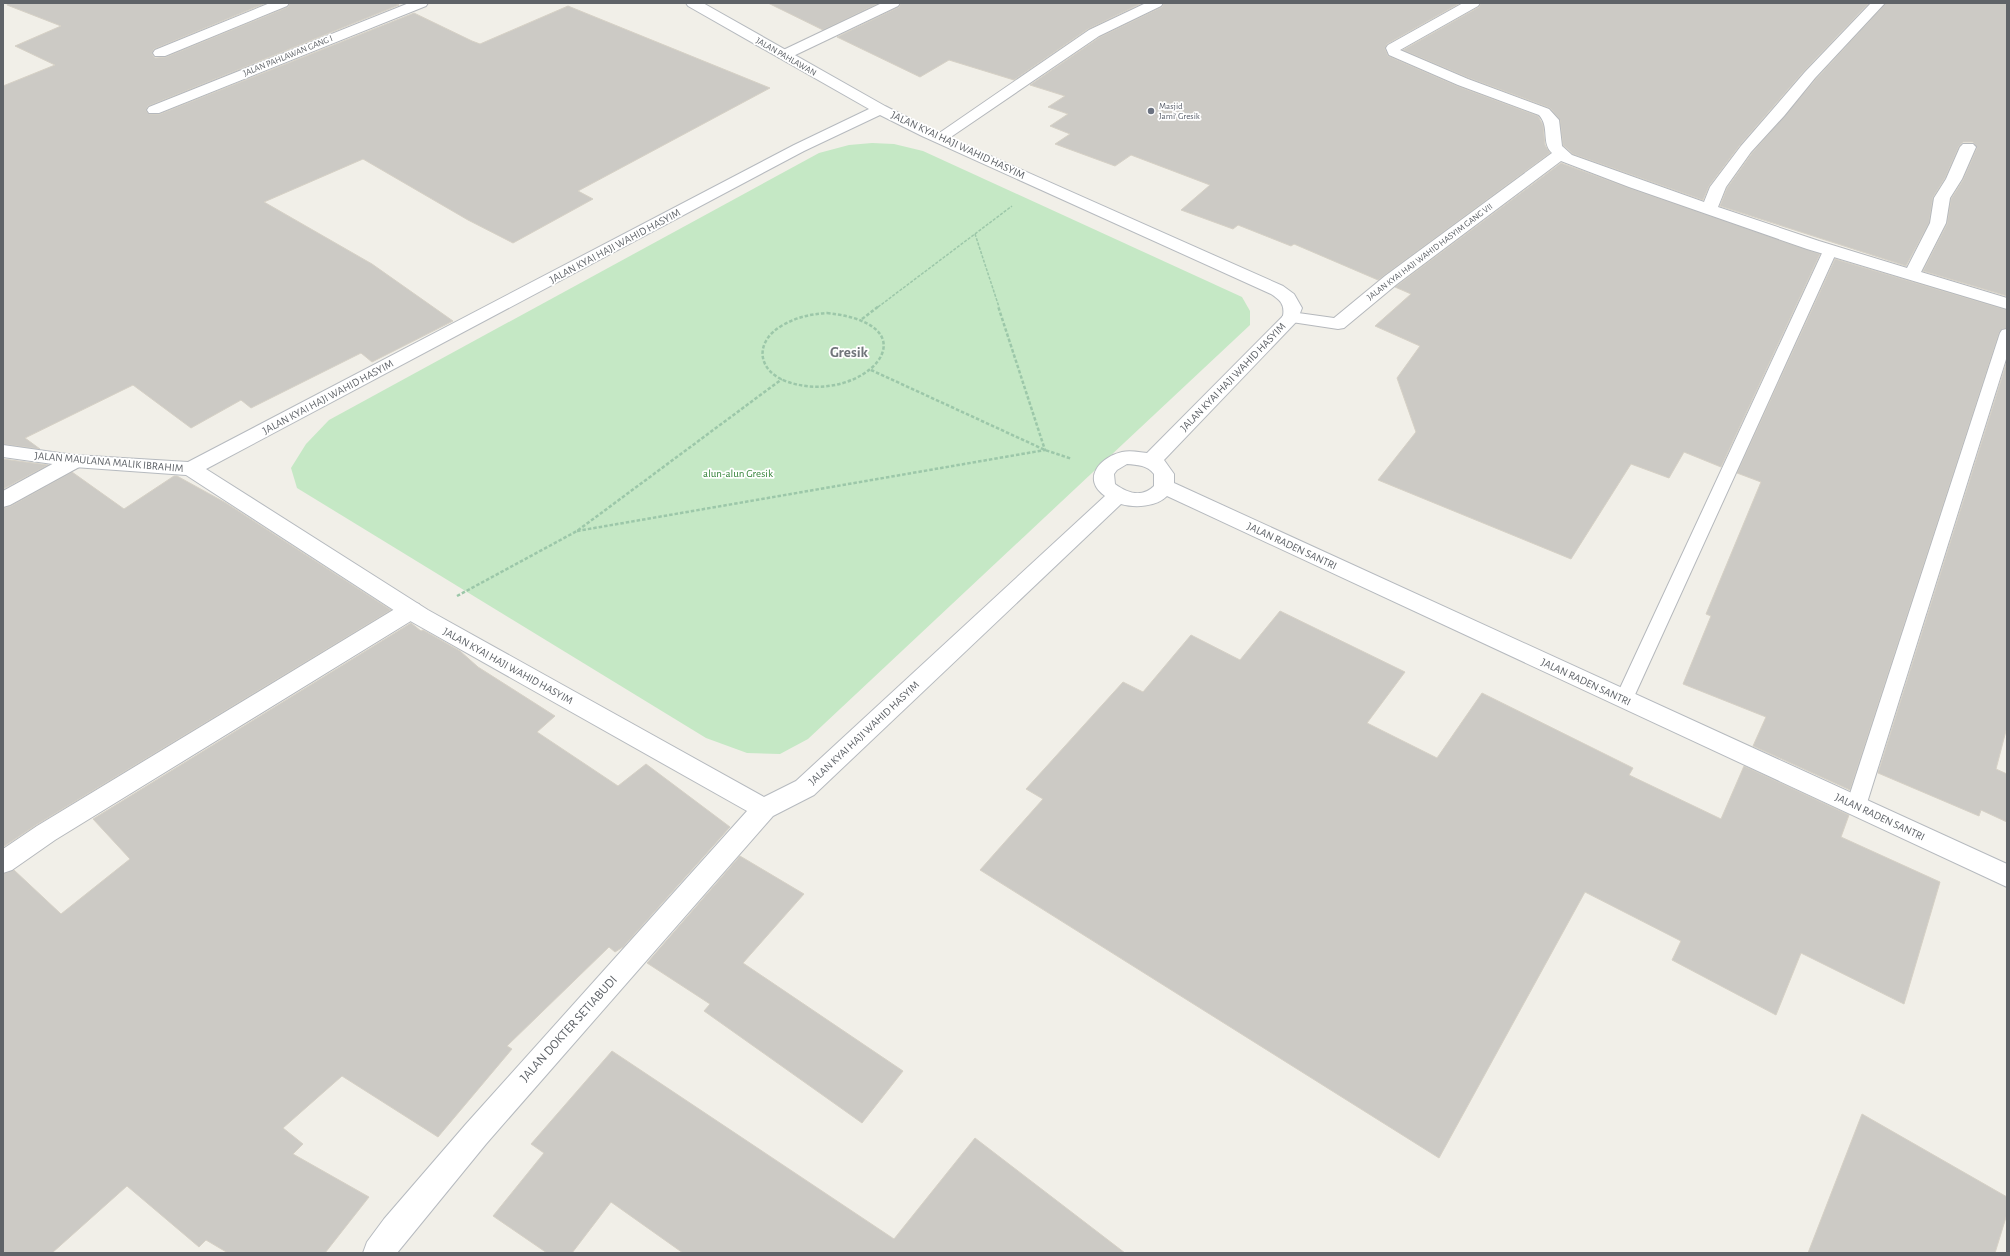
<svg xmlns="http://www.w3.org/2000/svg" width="2010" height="1256" font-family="'Alegreya Sans',sans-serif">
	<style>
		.green { fill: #c5e8c5 }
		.building { fill: #cccac5; stroke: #d6d1c6 }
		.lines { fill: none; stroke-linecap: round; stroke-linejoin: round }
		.lane-casing { stroke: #b5b8bc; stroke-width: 2 }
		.street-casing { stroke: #b5b8bc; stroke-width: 2 }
		.secondary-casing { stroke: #b6babf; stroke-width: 2 }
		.path-far1 { stroke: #9cc7a9; stroke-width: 1.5; stroke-dasharray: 3 1.5; stroke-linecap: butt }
		.path { stroke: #9cc7a9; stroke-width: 2.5; stroke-dasharray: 3.5 2; stroke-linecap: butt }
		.lane { fill: #fff; fill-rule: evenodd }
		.street { fill: #fff; fill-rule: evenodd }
		.secondary { fill: #fff; fill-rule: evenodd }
		.worship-dot { fill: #6b7280; stroke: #fff; stroke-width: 1.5 }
		.labels { text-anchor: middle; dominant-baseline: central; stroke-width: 3.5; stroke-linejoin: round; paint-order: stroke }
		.far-street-label { font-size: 9px; fill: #5f6368; stroke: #fff }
		.far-worship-label { font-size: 9px; fill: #5b616d; stroke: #fff; text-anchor: start }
		.street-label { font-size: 11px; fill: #5f6368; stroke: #fff }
		.park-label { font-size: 11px; fill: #348238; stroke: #fff }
		.near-street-label { font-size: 13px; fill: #5f6368; stroke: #fff }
		.district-label { font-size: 15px; font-weight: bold; fill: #70757a; stroke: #fff }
	</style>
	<rect width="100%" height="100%" fill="#f1efe8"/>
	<path class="green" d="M872 143 894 144 923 151 1242 297 1250 311V325L808 739 780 754 747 753 706 738 297 488 291 468 306 444 329 420 819 153 849 145Z"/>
	<g class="building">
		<path d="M8 3H266L154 49 152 54 155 58 166 57 288 7 290 3H394L399 5 148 106 146 111 149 114H160L414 13 472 41 480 44 568 6 770 88 578 191 593 199 513 243 468 220 363 159 264 202 372 264 453 321 372 362 361 353 251 408 241 400 191 428 133 385 25 438 40 449 3 444V86L55 65 15 46 61 26 7 5Z"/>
		<path d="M768 3H879L823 30Z"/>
		<path d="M901 3H1142L1088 29 1014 80 949 60 920 77 837 37 899 7Z"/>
		<path d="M1164 3H1460L1387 44 1385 49 1388 56 1457 86 1538 116 1543 125 1545 145 1550 153 1378 280 1294 244 1291 246 1238 225 1233 229 1181 210 1210 185 1131 155 1115 166 1055 144 1070 134 1050 126 1068 114 1048 107 1065 96 1030 85 1100 37 1162 7Z"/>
		<path d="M1481 3H1869L1804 71 1740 145 1709 186 1703 200 1573 154 1563 145 1560 120 1550 108 1469 78 1403 50 1479 7Z"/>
		<path d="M1886 3H2007V296L1923 271 1947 224 1951 199 1963 180 1977 148 1973 142H1963L1959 146 1945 178 1933 197 1929 223 1906 266 1720 206 1727 188 1752 153 1816 79Z"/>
		<path d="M1561 163 1629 188 1820 254 1721 467 1684 452 1669 478 1631 464 1571 559 1378 480 1416 432 1397 378 1420 346 1375 326 1411 294 1395 287Z"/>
		<path d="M1835 259 2007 310V328L2002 329 1999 333 1850 790 1753 746 1766 717 1683 684 1711 616 1706 614 1761 482 1737 473Z"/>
		<path d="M2007 361V727L1996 769 2007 774V822L1981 810 1979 816 1878 773Z"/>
		<path d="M3 459 48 465 3 489Z"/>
		<path d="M72 472 124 509 174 476H177L226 503 391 610 36 825 3 847V508L11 506Z"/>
		<path d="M1280 611 1405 672 1367 723 1437 758 1482 693 1633 768 1629 775 1721 819 1744 766 1849 815 1841 837 1940 882 1904 1004 1801 953 1776 1015 1672 960 1681 941 1585 892 1439 1158 980 870 1043 799 1026 789 1123 682 1143 692 1191 635 1240 660Z"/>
		<path d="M411 623 421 631 423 630 460 651 478 667 555 716 537 732 618 786 646 764 730 827 623 947 615 952 609 947 507 1046 512 1049 438 1137 342 1076 283 1128 303 1144 293 1154 369 1197 325 1253H228L206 1240 199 1247 127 1186 52 1253H3V874L14 870 61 914 130 859 93 819Z"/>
		<path d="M740 856 804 894 743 963 903 1071 862 1123 704 1011 710 1004 647 963Z"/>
		<path d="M612 1051 894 1239 975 1138 1125 1253H683L611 1202 572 1253H547L493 1216 544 1153 531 1144Z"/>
		<path d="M1862 1114 2007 1197V1214L1995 1253H1808Z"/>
	</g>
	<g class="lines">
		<defs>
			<g id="lane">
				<path d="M1830 247 1835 248 1837 251 1633 699 1631 704 1624 706 1617 704 1615 699 1823 251 1825 248Z"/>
				<path d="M2007 329V356L1866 806 1863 812 1856 814 1849 812 1846 806 2000 333 2002 330Z"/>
			</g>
			<g id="street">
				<path d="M270 3H289L287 6 165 56H155L153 53 155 50Z"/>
				<path d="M409 3H428L426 6 159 113H149L147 110 149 107Z"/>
				<path d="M882 3H900L898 6 789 58H779L777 55 779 52Z"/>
				<path d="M1146 3H1163L1161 6 1099 36 945 141H935L932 138 1089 30Z"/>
				<path d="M1463 3H1480L1478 6 1400 50 1468 79 1549 109 1559 120 1562 146 1572 155 1704 202 1710 187 1741 146 1805 72 1871 3H1885L1815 78 1784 116 1751 152 1726 187 1718 207 1819 241 1907 268 1930 223 1934 198 1946 179 1960 147 1963 144H1973L1976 147 1962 179 1950 198 1946 223 1921 272 2007 298V309L1807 249 1629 187 1561 161 1397 284 1344 328 1338 329 1285 321 1282 317 1285 313 1291 312 1334 318 1385 276 1552 153C1541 143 1550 127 1539 115L1458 85 1389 55 1386 48 1388 45Z"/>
				<path d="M74 455 81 456 84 461 81 466 10 505 3 507V491L67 456Z"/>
				<path d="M411 602 419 604 422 610 419 616 55 840 12 870 3 873V849L37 826 403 604Z"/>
			</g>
			<path id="secondary" d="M686 3H703L885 106 932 130 1283 286 1294 294 1302 308 1297 321 1164 460 1174 474V483L2007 864V887L1167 496C1156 507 1135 508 1121 504L814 795 773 816 486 1144 397 1253H363L367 1242 384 1219 466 1124 747 811 412 622 186 475 74 467 3 457V445L74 455 188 462 794 145 869 109 688 6ZM880 115 922 136 1271 294C1280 300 1285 304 1283 316L1147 453C1139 452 1130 450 1122 452 1100 457 1081 479 1105 496L796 781 764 797 428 610 206 469 804 151ZM1127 464C1138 465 1147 465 1154 474V486C1142 498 1127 493 1115 484L1114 474 1117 470Z"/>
		</defs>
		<use href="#lane" class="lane-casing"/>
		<use href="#street" class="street-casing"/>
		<use href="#secondary" class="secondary-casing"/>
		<g class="path-far1">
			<path d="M975 234 999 307"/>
			<path d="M878 307 1012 206"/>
		</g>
		<g class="path">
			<path d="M827 313C939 325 863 407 788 382 756 371 754 341 783 325 797 317 811 314 827 313Z"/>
			<path d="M862 319 879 306"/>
			<path d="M871 370 1045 450 1072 459"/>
			<path d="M577 531 1045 450 998 306"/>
			<path d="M457 596 577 531 782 379"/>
		</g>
		<use href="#lane" class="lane"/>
		<use href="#street" class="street"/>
		<use href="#secondary" class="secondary"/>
	</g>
	<circle class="worship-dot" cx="1151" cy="111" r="4"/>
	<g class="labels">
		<g class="far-street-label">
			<text transform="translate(288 56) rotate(-22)">JALAN PAHLAWAN GANG I</text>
			<text transform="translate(786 57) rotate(30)">JALAN PAHLAWAN</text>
			<text transform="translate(1430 252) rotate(-37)">JALAN KYAI HAJI WAHID HASYIM GANG VII</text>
		</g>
		<g class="far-worship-label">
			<text x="1159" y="106">Masjid<tspan x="1159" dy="10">Jami' Gresik</tspan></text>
		</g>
		<g class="street-label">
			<text transform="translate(958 145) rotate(25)">JALAN KYAI HAJI WAHID HASYIM</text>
			<text transform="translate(615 246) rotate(-28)">JALAN KYAI HAJI WAHID HASYIM</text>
			<text transform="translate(1233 377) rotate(-46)">JALAN KYAI HAJI WAHID HASYIM</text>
			<text transform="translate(328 397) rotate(-28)">JALAN KYAI HAJI WAHID HASYIM</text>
			<text transform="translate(109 462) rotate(5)">JALAN MAULANA MALIK IBRAHIM</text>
			<text transform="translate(1292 546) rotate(25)">JALAN RADEN SANTRI</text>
			<text transform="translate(508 666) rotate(29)">JALAN KYAI HAJI WAHID HASYIM</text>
			<text transform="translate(1586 682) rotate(25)">JALAN RADEN SANTRI</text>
			<text transform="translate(864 733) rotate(-43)">JALAN KYAI HAJI WAHID HASYIM</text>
			<text transform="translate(1880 817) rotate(25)">JALAN RADEN SANTRI</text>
		</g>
		<g class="park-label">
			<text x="738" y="473">alun-alun Gresik</text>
		</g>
		<g class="near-street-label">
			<text transform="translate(569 1029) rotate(-48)">JALAN DOKTER SETIABUDI</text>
		</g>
		<g class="district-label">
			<text x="849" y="352">Gresik</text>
		</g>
	</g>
	<rect width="2010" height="1256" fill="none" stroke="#5f6368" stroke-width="8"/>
</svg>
